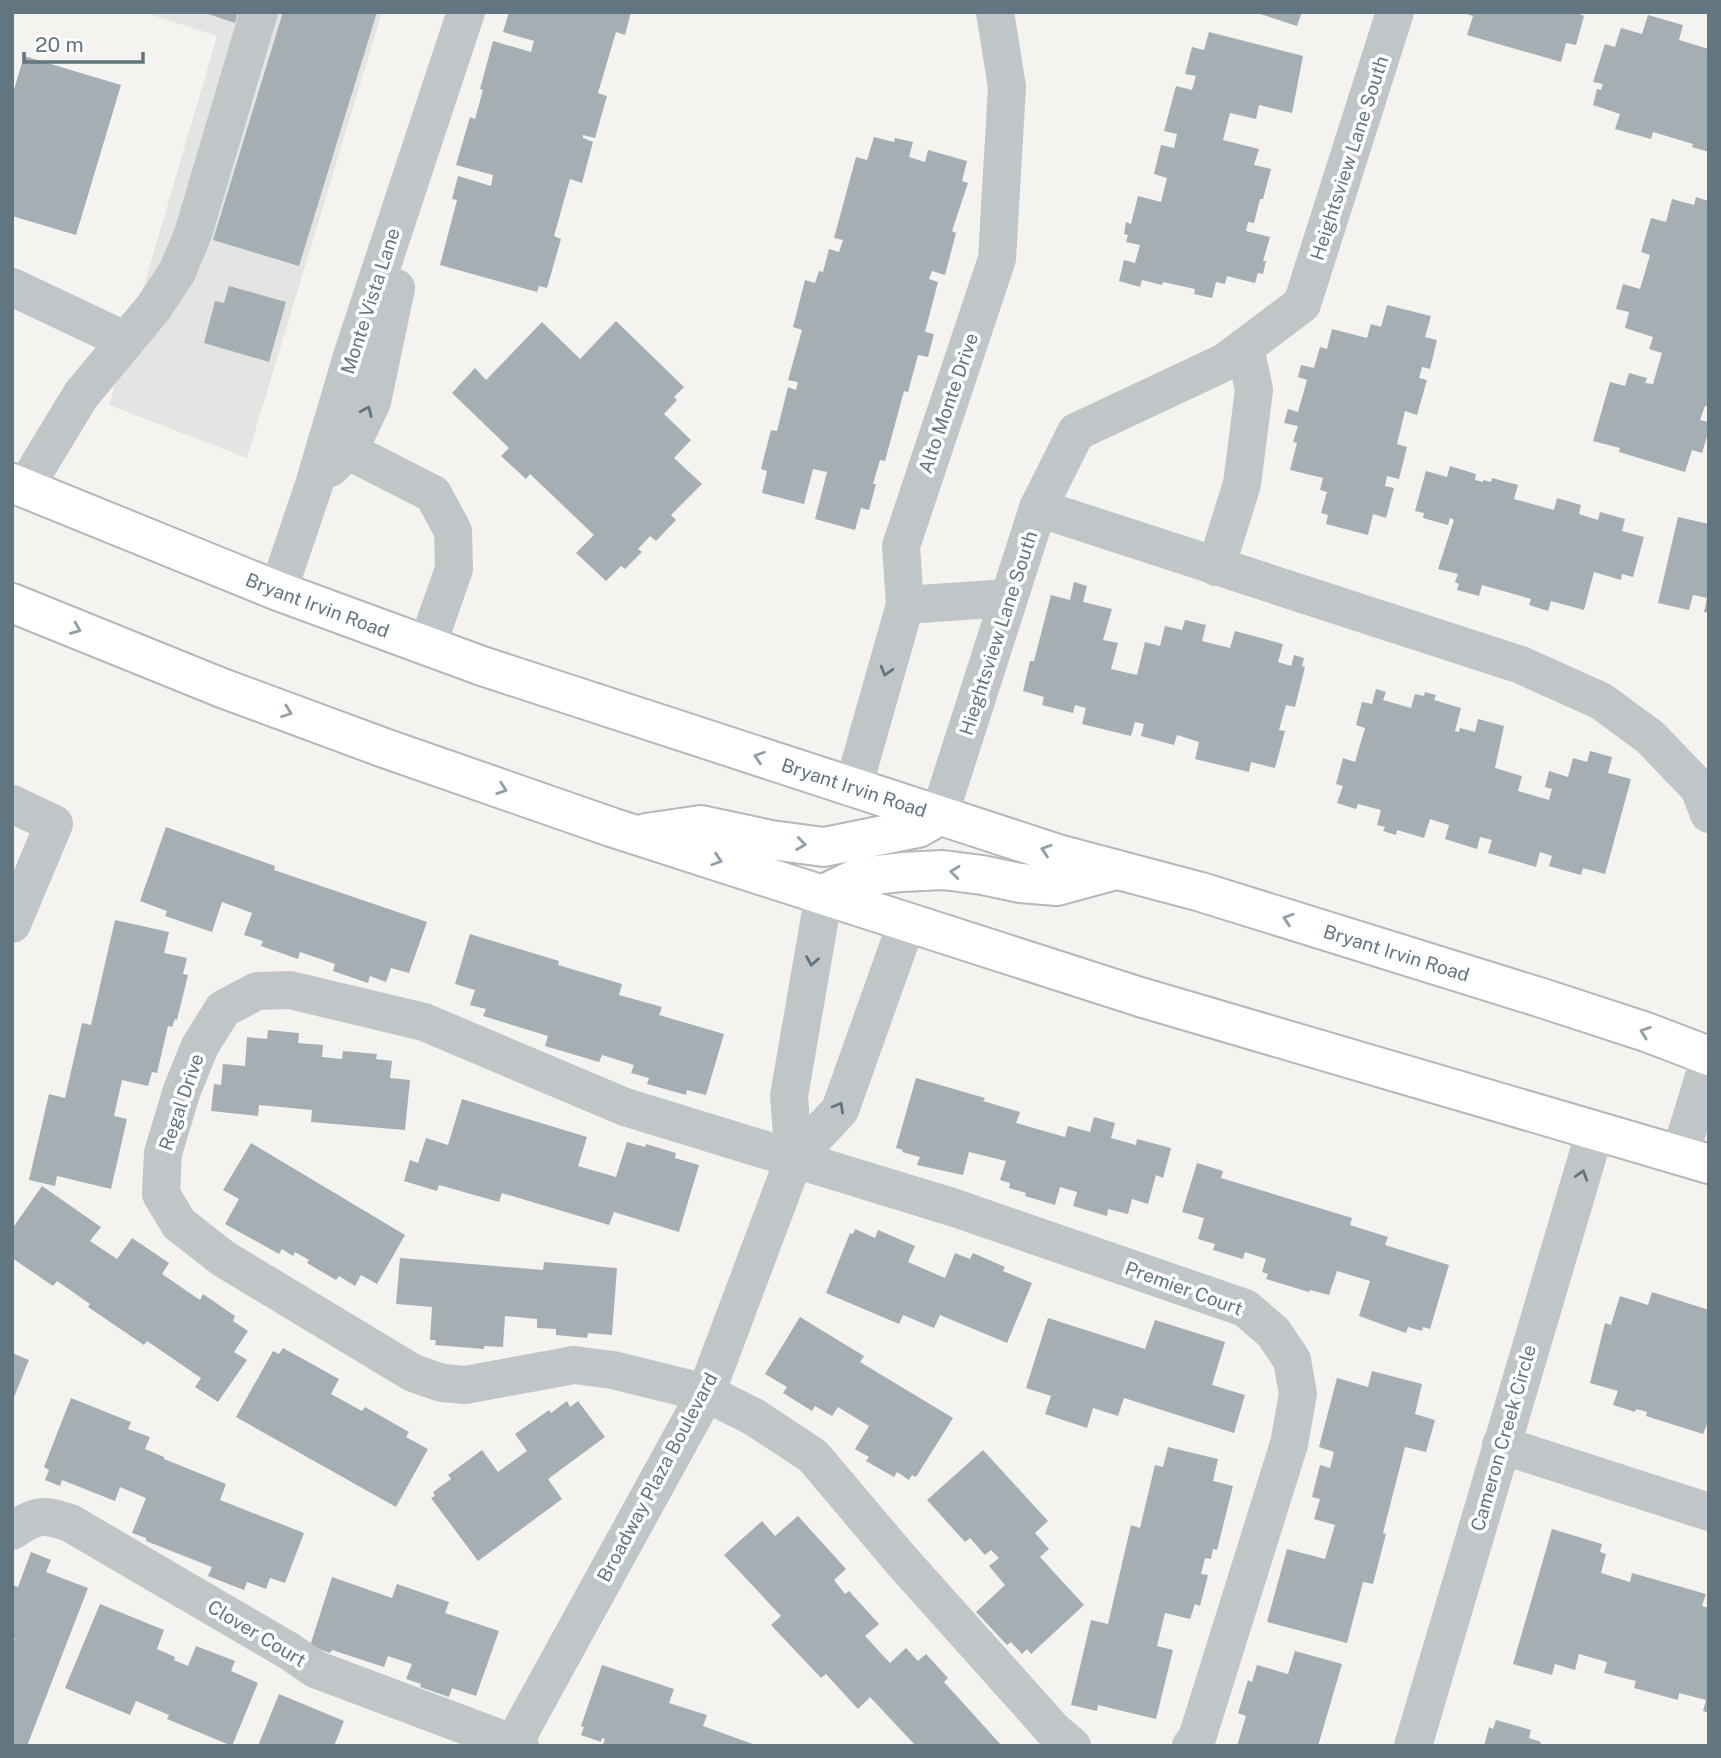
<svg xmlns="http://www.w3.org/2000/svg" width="1721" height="1758" font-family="'Public Sans',sans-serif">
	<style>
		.built { fill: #e4e5e3 }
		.building { fill: #a5afb3 }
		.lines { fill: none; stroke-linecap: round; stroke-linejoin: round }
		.major-casing { stroke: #b3b8bb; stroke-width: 42 }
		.minor { stroke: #c0c5c7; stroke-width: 38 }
		.major { stroke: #fff; stroke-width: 38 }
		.oneway { stroke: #627681 }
		.oneway2 { stroke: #919fa7 }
		.labels { text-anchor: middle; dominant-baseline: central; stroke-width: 7; stroke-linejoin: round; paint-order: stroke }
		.street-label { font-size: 19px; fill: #627681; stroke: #fff }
	</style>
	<rect width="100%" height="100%" fill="#f4f3ef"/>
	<path class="built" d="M143 12H382L247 458 109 405 217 36Z"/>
	<g class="building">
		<path d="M202 12H238L235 23Z"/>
		<path d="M283 12H377L299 266 213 240Z"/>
		<path d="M509 12H631L625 35 616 32 598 93 607 96 595 138 583 135V138L593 142 582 183 570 179 554 236 561 239 547 288 539 286 537 292 440 265 457 200 452 199 458 176 491 186 493 175 456 165 470 117 475 119 483 90 480 89 493 41 531 52 534 41 503 32Z"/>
		<path d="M1254 12H1302L1297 26Z"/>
		<path d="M1575 12 1584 16 1576 45 1566 43 1561 62 1467 35 1473 16 1463 13Z"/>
		<path d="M1648 15 1683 25 1679 40 1709 49V152L1692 147 1693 144 1653 132 1651 139 1615 129 1620 114 1593 105 1597 89 1601 90 1603 84 1593 82 1605 44 1615 47 1621 28 1642 34Z"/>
		<path d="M1209 32 1303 56 1292 113 1259 105 1256 119 1230 113 1223 140 1259 149 1254 165 1271 169 1263 199H1260L1254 223 1248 222 1246 231 1270 237 1263 261H1266L1263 274 1258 273 1255 283 1227 276 1225 284 1216 282 1212 298 1194 294 1195 289 1163 282 1162 285 1142 280 1140 287 1119 281 1124 260 1135 263 1140 245 1126 242 1128 235 1124 234 1126 222 1131 224 1138 196 1161 202 1167 178 1154 174 1161 145 1174 148 1177 134 1164 131 1176 86 1192 90 1196 76 1185 74 1192 47 1204 50Z"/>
		<path d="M24 56 121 85 76 235 12 216V96Z"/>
		<path d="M874 137 894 142 895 138 913 142 909 157 925 162 928 150 967 161 962 181 968 183 952 231 956 233 945 275 932 271 929 279 938 282 925 332 934 334 928 357 918 355 908 392 904 391 885 461 880 460 873 484H876L869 510 861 508 855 530 815 519 827 472 813 469 804 504 762 493 767 471 761 469 771 430 777 431 788 387 796 390 798 382 788 380 802 330 793 327 805 280 815 283 819 271 823 272 829 249 839 252 843 240 834 238 856 157 867 160Z"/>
		<path d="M1696 197 1709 201V407L1705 406 1700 420 1709 422V430L1702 453 1692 450 1685 472 1619 452 1620 448 1593 441 1610 382 1625 386 1629 373 1647 378 1645 383 1653 384 1662 353 1649 349 1653 337 1625 328 1629 312 1616 309 1623 284 1640 289 1650 255 1641 252 1651 218 1666 222 1672 199 1694 205Z"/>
		<path d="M229 286 286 302 269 362 204 343 215 301 224 303Z"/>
		<path d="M1387 305 1431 316 1425 337 1437 340 1430 369 1422 367 1419 378 1427 380 1417 415 1405 411 1397 444 1407 447 1399 479 1387 476 1385 486 1394 488 1386 518 1373 514 1368 535 1326 524 1328 515 1321 513 1327 492 1320 490 1323 478 1290 470 1297 443 1293 442 1298 426 1284 423 1288 409 1298 412 1307 380 1298 377 1301 365 1314 368 1320 347 1327 349 1332 329 1367 338 1371 324 1381 327Z"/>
		<path d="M616 321 684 387 674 397 677 400 664 414 691 440 674 458 702 484 671 515 676 520 656 541 650 536 638 549 642 552 625 569 621 566 606 581 576 553 594 535 530 474 526 479 501 456 509 448 452 393 475 368 486 380 542 322 580 359Z"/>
		<path d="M1450 466 1476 474 1475 480 1483 482V480L1491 482 1492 478 1518 485 1514 499 1554 510 1557 498 1581 505 1579 514 1598 520 1600 512 1625 519 1622 531 1644 537 1633 577 1622 574 1621 580 1594 572 1584 610 1551 601 1548 611 1529 605 1531 599 1482 585 1479 596 1457 590 1459 584 1455 582 1458 574 1438 569 1454 520 1450 518 1448 525 1423 518 1424 513 1415 511 1426 471 1447 477Z"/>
		<path d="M1678 517 1709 524V613L1704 612 1707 598 1693 595 1689 610 1658 603Z"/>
		<path d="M1074 582 1087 586 1083 602 1112 609 1103 640 1118 643 1111 669 1137 675 1145 642 1160 646 1165 626 1182 630 1185 620 1206 625 1202 641 1230 648 1235 631 1283 644 1278 662 1291 666 1294 655 1304 658 1302 666 1305 667 1295 707 1286 705 1279 730 1285 731 1275 768 1251 762 1249 772 1195 759 1199 742 1177 735 1174 745 1141 736 1144 724 1135 722 1131 736 1082 724 1086 708 1075 705 1073 713 1042 705 1044 697 1023 691 1030 661H1034L1051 595 1070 600Z"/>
		<path d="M1376 689 1386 692 1383 700 1411 708 1415 694 1424 696 1425 692 1436 695 1434 700 1461 708 1455 731 1459 732 1460 728 1475 732 1478 719 1504 726 1495 768 1522 776 1518 791 1549 800 1552 789 1545 787 1549 771 1568 777 1573 758 1587 762 1590 751 1612 757 1608 773 1631 779 1605 874 1583 868 1581 875 1549 866 1552 856 1540 852 1536 867 1488 853 1492 840 1480 837 1477 849 1445 839 1449 825 1430 819 1424 838 1397 830 1396 835 1383 831 1385 827 1377 825 1381 810 1358 804 1356 809 1337 803 1343 786 1336 784 1343 758 1355 762 1365 728 1356 725 1362 702 1372 704Z"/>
		<path d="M166 827 275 866 274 870 427 922 409 973 391 968 386 982 370 976 368 983 333 971 335 964 300 952 298 959 261 946 263 941 244 935 252 913 222 902 212 932 165 916 167 911 140 901Z"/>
		<path d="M115 920 169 932 164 953 187 958 183 974 188 975 177 1020 175 1019 172 1027 168 1026 157 1073 152 1072 148 1086 122 1080 114 1116 127 1119 111 1189 57 1176 55 1186 29 1180 49 1094 65 1098 82 1023 91 1025Z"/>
		<path d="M470 934 559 961 558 965 622 984 619 995 662 1007 659 1015 724 1034 706 1095 687 1090 686 1095 647 1084 649 1078 631 1073 634 1065 602 1055 599 1062 545 1046 548 1036 483 1016 486 1009 470 1005 475 990 455 984Z"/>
		<path d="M268 1030 299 1033 298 1043 323 1045 322 1057 342 1059 343 1051 377 1054 376 1059 392 1061 390 1078 410 1080 405 1130 311 1122 312 1110 259 1105 258 1116 211 1111 214 1084 221 1085 223 1064 245 1066 247 1037 267 1039Z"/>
		<path d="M916 1078 985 1098 983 1101 1020 1112 1016 1123 1065 1137 1068 1126 1090 1132 1094 1117 1115 1123 1111 1138 1136 1145 1137 1139 1171 1148 1163 1178 1156 1175 1148 1204 1132 1199 1128 1214 1108 1209 1107 1216 1073 1206 1077 1192 1060 1187 1055 1205 1025 1196 1026 1193 1009 1188 1010 1183 1000 1180 1006 1161 969 1152 963 1175 917 1165 920 1157 902 1152 903 1150 896 1148Z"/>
		<path d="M462 1099 587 1137 578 1166 616 1177 627 1142 645 1147 646 1144 676 1153 675 1158 699 1165 679 1232 614 1212 609 1225 502 1193 499 1202 439 1185 437 1191 404 1181 410 1160 418 1163 426 1138 448 1145Z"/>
		<path d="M251 1143 405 1235 377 1284 361 1275 355 1286 339 1276 336 1280 307 1263 309 1260 295 1252 293 1256 282 1249 279 1254 225 1224 239 1199 223 1190Z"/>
		<path d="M1197 1163 1223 1171 1221 1178 1352 1218 1350 1225 1388 1237 1385 1245 1449 1265 1430 1329 1423 1327 1422 1331 1408 1327 1406 1333 1359 1316 1370 1281 1337 1271 1329 1295 1310 1290 1309 1292 1266 1279 1268 1274 1262 1272 1266 1259 1245 1252 1243 1259 1213 1250 1215 1244 1198 1239 1204 1218 1182 1212Z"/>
		<path d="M42 1186 101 1227 90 1241 117 1259 132 1238 169 1263 162 1274 200 1300 203 1294 235 1316 233 1321 248 1331 234 1352 247 1360 218 1402 195 1387 201 1378 147 1341 144 1345 88 1307 90 1304 57 1281 53 1286 12 1258V1229Z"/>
		<path d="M855 1229 875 1238 878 1230 915 1246 908 1262 945 1278 955 1253 970 1259 973 1253 1005 1267 1003 1271 1032 1283 1007 1343 940 1315 934 1328 903 1315 899 1324 826 1293 850 1233 853 1234Z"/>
		<path d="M400 1258 543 1270 544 1262 617 1268 612 1335 588 1333 587 1338 556 1335V1329L537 1328V1319L505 1316 503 1347 484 1346V1349L435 1345 436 1340H430L432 1307 396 1304Z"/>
		<path d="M1652 1292 1709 1310V1420L1703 1434 1646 1416 1647 1412 1636 1409 1635 1412 1613 1405 1618 1391 1590 1383 1605 1323 1611 1325 1620 1296 1648 1305Z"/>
		<path d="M800 1317 864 1356 860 1362 953 1418 916 1477 912 1475 909 1480 897 1472 894 1477 866 1461 869 1457 855 1449 869 1426 838 1407 832 1416 815 1406 812 1411 783 1393 787 1387 765 1374Z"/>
		<path d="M1048 1318 1145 1349 1155 1320 1225 1342 1212 1385 1245 1395 1234 1433 1124 1398 1118 1416 1093 1408 1087 1428 1045 1414 1051 1396 1026 1388Z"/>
		<path d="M283 1348 339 1379 331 1394 362 1411 365 1407 409 1432 406 1437 428 1449 396 1507 236 1417 273 1351 279 1354Z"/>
		<path d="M12 1353 29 1360 12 1402Z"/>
		<path d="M1372 1371 1422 1384 1415 1414 1435 1420 1426 1452 1405 1447 1383 1533 1386 1534 1373 1584 1363 1582 1347 1643 1267 1622 1287 1549 1325 1559 1335 1525 1314 1519 1320 1499 1312 1497 1320 1465 1330 1468 1334 1452 1319 1447 1337 1378 1368 1387Z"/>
		<path d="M71 1398 131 1422 128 1429 150 1437 145 1449 164 1457V1459L226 1484 220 1500 304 1533 285 1583 270 1578 266 1589 247 1582 244 1590 208 1576 212 1567 146 1541V1538L132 1533 146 1498 120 1487 115 1501 62 1480 60 1486 45 1480 49 1470 44 1467Z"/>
		<path d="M567 1401 570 1407 578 1401 605 1437 548 1479 562 1499 478 1561 431 1498 435 1496 433 1492 451 1479 448 1475 482 1450 498 1472 527 1451 515 1434 549 1410 551 1413Z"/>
		<path d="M1168 1447 1218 1459 1213 1481 1233 1486 1217 1550 1213 1549 1211 1559 1205 1558 1201 1574 1208 1575 1200 1606 1195 1604 1190 1619 1165 1613 1157 1646 1173 1650 1156 1719 1098 1705 1097 1711 1071 1705 1091 1620 1108 1624 1131 1525 1140 1528 1155 1465 1163 1467Z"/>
		<path d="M983 1450 1048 1521 1035 1533 1049 1549 1040 1557 1084 1605 1031 1654 1027 1649 1022 1654 1011 1642 1007 1645 976 1612 1005 1585 989 1566 999 1558 991 1550 985 1555 970 1538 965 1542 927 1500Z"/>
		<path d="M798 1516 846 1569 834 1580 845 1594 849 1591 879 1624 865 1636 890 1663 906 1648 918 1661 926 1654 948 1678 944 1682 1002 1746H912L914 1744 870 1697 858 1709 826 1674 821 1678 771 1625 781 1616 724 1555 762 1521 775 1536Z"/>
		<path d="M1552 1529 1602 1544 1600 1552 1606 1554 1601 1573 1630 1582 1632 1573 1706 1594 1702 1606 1709 1608V1713L1703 1711 1706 1700 1679 1693 1678 1700 1634 1688 1636 1681 1604 1673 1607 1662 1579 1654 1575 1670 1555 1664 1552 1675 1513 1664Z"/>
		<path d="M31 1552 51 1560 46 1572 88 1588 27 1746H12V1647L15 1639 12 1638V1587L13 1585 18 1587Z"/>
		<path d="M332 1577 392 1598 397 1584 449 1602 445 1613 499 1631 476 1696 452 1688 449 1697 420 1687 421 1684 406 1679 412 1664 388 1656 384 1667 332 1650 330 1653 310 1646Z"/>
		<path d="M100 1604 164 1630 157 1649 175 1657 174 1660 188 1666 196 1646 235 1661 231 1671 258 1683 232 1746 167 1719 169 1715 136 1701 130 1715 65 1688Z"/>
		<path d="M1295 1651 1342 1664 1318 1746H1237L1246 1716 1238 1713 1248 1680 1252 1682 1257 1665 1288 1674Z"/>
		<path d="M602 1665 674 1689 669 1703 707 1715 703 1726 758 1746H602L605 1739 602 1738 601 1742 581 1735 584 1727 581 1726Z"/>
		<path d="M279 1694 344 1721 334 1746H258Z"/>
		<path d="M1496 1720 1531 1730 1529 1738 1541 1742 1540 1746H1484L1489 1727 1493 1729Z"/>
	</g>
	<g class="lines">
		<defs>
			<g id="major">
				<path id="s1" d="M12 483 278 591 482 666 1058 854 1201 892 1542 998 1646 1032 1709 1056"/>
				<path d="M12 603 222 688 387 749 611 827 1140 997 1709 1164"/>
				<path d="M646 833 701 825 771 840 824 847 918 828 939 816"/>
				<path d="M824 894 859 877 902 872 943 870 982 875 1020 883 1057 886 1116 870"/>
			</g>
		</defs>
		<use href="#major" class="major-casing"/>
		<g class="minor">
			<path d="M12 287 124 340"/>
			<path d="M327 440 433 494 453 531 454 569 427 646"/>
			<path d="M330 468 349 450 372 402 396 288"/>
			<path d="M24 489 81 395 154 307 177 272 193 234 259 12"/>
			<path d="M1038 508 1076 432 1225 362 1302 304 1395 12"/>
			<path d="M1216 567 1242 484 1254 390 1245 347"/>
			<path d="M278 591 314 485 353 353 466 12"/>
			<path d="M905 605 1008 598"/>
			<path d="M853 788 905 605 901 546 997 259 1007 87 995 12"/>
			<path d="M12 804 54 824 12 924"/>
			<path d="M939 816 1038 508 1521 665 1601 701 1650 737 1699 788 1709 814"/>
			<path d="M1680 1155 1709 1060"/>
			<path d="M794 1159 789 1096 824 894"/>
			<path d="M1501 1445 1709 1512"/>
			<path d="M12 1531C36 1514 44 1514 70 1523L289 1651 315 1669 520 1746"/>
			<path d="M512 1746 706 1393 794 1159 840 1110 907 922"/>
			<path d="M1072 1746 1053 1730 901 1560 813 1456 754 1417 706 1393 613 1370 574 1365 465 1385 442 1383 413 1373 224 1259 179 1224 161 1194 163 1153 182 1090 200 1046 223 1009 257 991 290 990 424 1022 625 1107 955 1208 1245 1308 1273 1332 1292 1360 1298 1394 1289 1444 1197 1738 1191 1746"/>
			<path d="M1413 1746 1595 1131"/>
		</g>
		<use href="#major" class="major"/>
	</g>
	<defs><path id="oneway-chevron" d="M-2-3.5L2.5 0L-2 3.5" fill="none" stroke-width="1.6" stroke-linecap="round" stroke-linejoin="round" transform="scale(1.75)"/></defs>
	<g class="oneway">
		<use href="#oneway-chevron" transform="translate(367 411) rotate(-66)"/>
		<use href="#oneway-chevron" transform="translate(886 671) rotate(106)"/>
		<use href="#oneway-chevron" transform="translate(812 961) rotate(100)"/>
		<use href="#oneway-chevron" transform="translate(839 1107) rotate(-60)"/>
		<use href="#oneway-chevron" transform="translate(1582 1175) rotate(-73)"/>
	</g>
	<g class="oneway2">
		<use href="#oneway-chevron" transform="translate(76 629) rotate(22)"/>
		<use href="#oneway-chevron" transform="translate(287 712) rotate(20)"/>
		<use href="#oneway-chevron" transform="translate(759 757) rotate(-162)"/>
		<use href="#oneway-chevron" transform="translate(502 789) rotate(19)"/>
		<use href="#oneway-chevron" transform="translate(801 844) rotate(8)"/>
		<use href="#oneway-chevron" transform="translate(1046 850) rotate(-162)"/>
		<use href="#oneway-chevron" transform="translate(717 860) rotate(18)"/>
		<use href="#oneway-chevron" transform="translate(955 872) rotate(-174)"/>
		<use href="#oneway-chevron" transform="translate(1288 919) rotate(-162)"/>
		<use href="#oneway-chevron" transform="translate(1645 1032) rotate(-160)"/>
	</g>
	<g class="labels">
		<g class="street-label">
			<text transform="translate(1349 158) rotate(-72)">Heightsview Lane South</text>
			<text transform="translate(370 301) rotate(-72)">Monte Vista Lane</text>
			<text transform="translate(948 403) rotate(-71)">Alto Monte Drive</text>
			<text stroke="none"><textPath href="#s1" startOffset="329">Bryant Irvin Road</textPath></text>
			<text transform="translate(998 633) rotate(-72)">Hieghtsview Lane South</text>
			<text stroke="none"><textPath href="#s1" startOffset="896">Bryant Irvin Road</textPath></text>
			<text stroke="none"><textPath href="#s1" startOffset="1463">Bryant Irvin Road</textPath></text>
			<text transform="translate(181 1102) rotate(-71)">Regal Drive</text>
			<text transform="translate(1184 1288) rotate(20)">Premier Court</text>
			<text transform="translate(1503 1438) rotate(-74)">Cameron Creek Circle</text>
			<text transform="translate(657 1477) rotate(-62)">Broadway Plaza Boulevard</text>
			<text transform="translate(257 1633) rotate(31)">Clover Court</text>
		</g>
	</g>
	<rect width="1721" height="1758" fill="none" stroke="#627681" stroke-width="28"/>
	<path d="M24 52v10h119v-10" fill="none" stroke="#627681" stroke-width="3.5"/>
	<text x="35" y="52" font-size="21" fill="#627681" stroke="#ffffff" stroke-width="5" paint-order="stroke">20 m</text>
</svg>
